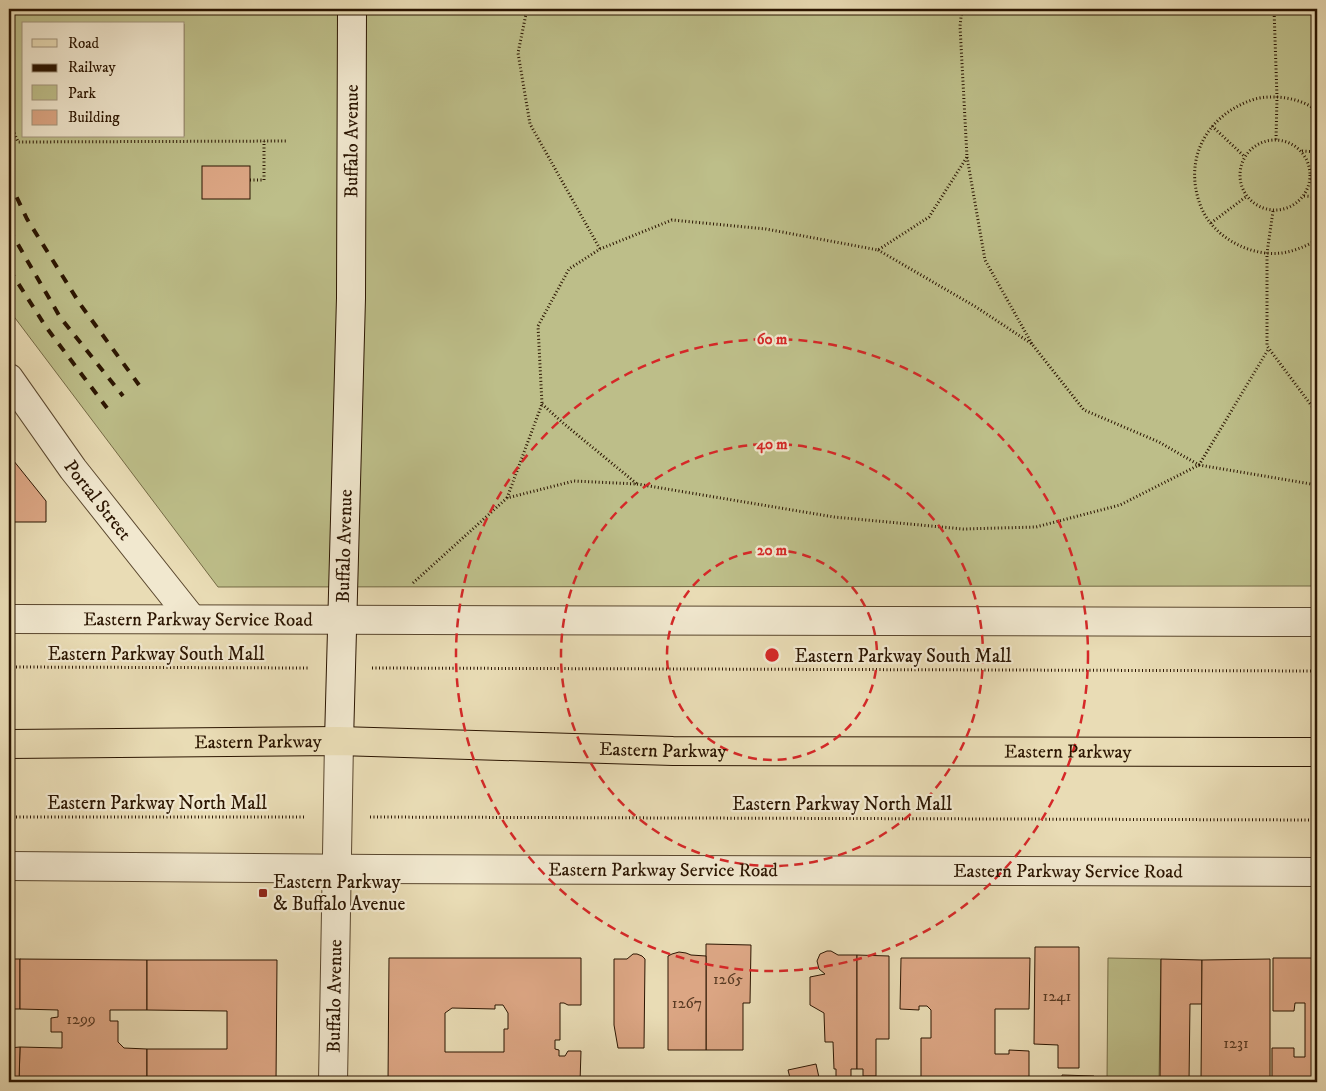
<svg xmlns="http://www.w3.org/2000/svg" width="1326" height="1091" font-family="'IM FELL DW Pica',serif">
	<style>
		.green { fill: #bdbe89; stroke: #746a45; fill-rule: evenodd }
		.building { fill: #dca684; stroke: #2b1501; fill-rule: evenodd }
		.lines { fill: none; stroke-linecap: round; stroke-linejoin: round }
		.street-casing { stroke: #5a472e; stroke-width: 30 }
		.secondary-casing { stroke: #2b1501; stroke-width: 30 }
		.primary-casing { stroke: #2b1501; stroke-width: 30 }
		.path { stroke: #2b1501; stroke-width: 3; stroke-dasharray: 1 2.5; stroke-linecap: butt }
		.street { stroke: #f1e8cf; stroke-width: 28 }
		.secondary { stroke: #f1e8cf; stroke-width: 28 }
		.primary { stroke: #e9dcb5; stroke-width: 28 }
		.rail { stroke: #2b1501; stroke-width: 4; stroke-dasharray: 9 9; stroke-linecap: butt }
		.ring { fill: none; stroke: #d62828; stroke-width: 2.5; stroke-dasharray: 9 6 }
		.poi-dot { fill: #8f2418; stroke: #f1e8cf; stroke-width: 2 }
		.labels { text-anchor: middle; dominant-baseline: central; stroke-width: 4.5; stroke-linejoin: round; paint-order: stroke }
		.number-label { font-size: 16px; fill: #573922 }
		.street-label { font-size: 19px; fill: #2b1501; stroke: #f1e8cf }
		.poi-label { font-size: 19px; fill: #2b1501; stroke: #f1e8cf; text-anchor: start }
		.centre { fill: #d62828; stroke: #f1e8cf; stroke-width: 2.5 }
		.ring-label { font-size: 15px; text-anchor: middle; font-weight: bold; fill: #d62828; stroke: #f1e8cf; stroke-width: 4.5; stroke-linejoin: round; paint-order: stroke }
	</style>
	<rect width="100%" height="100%" fill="#e9dcb5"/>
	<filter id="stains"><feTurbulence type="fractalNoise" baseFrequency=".004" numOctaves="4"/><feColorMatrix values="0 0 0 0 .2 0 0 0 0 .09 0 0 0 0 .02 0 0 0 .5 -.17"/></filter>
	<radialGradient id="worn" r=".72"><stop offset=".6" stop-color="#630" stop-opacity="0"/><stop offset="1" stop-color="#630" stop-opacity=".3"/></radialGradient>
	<g class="green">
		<path d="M9 9H1317V586L218 587 9 310ZM24 24H184V136H24Z"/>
		<path d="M1108 958 1161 959 1159 1082H1107Z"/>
	</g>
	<g class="building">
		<rect x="202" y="166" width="48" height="33"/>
		<path d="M9 455 46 501V522H9Z"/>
		<path d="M706 944 751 945 750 1003H743V1050H706Z"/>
		<path d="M1035 947H1079V1068H1058V1045L1034 1044Z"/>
		<path d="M827 951H831L838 955H857V1069H851V1082H836V1069H834L833 1042H825L824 1013 810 1005V977L825 974 819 969 817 961 820 954Z"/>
		<path d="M679 952 686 953 691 955 706 956V1050H668V956L672 954Z"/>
		<path d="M633 954H637L642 956 645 959 644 1048H618L614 1025V959H627Z"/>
		<path d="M857 955 889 956V1039H876V1076H863V1069H857Z"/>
		<path d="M389 958H581V1005H568L564 1003H560V1040H555V1049L559 1050V1056H565L568 1051H581L580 1082H388ZM495 1005H503L508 1013V1029H504V1052H445V1013L452 1008 495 1009Z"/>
		<path d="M901 958H1030L1029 1009H995V1054H1009V1050L1029 1051V1082H921V1038H931V1010L927 1006H919V1010L900 1009Z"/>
		<path d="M1273 958H1317V1082H1272V1048H1294V1057H1305V1003H1295L1294 1011H1273Z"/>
		<rect x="9" y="959" width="11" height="50"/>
		<path d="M20 959 147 960V1010H110V1021H118V1042L124 1048 147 1049V1082H19L20 1047 62 1048V1032H51V1018L58 1017V1010L20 1009Z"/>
		<path d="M1161 959 1202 960V1004H1190L1189 1082H1160Z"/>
		<path d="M1270 959V1082H1201L1202 960Z"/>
		<path d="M147 960H277L276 1082H147V1049H227V1011L147 1010Z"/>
		<path d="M20 1047 19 1082H9V1048Z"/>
		<path d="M816 1064 820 1082H791L788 1070Z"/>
		<path d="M1062 1075 1094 1076V1082H1062Z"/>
	</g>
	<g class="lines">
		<defs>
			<g id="street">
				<path id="s1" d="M9 378 73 469 192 619"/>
				<path id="s2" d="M9 619 1317 622"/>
				<path id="s3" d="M9 866 377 869 1317 872"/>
				<path id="s4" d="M333 1082 339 741"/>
			</g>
			<g id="secondary">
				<path id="s5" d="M339 741 351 298 352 9"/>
			</g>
			<g id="primary">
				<path id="s6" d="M9 744 339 741 673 751 1317 752"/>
			</g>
		</defs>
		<use href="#street" class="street-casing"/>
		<use href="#secondary" class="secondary-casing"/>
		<use href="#primary" class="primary-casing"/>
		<g class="path">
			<path d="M527 9 518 53 530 124 600 249"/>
			<path d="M1274 9 1277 97 1276 140"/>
			<path d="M1317 111C1302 98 1274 94 1255 99 1207 114 1182 159 1201 207 1213 237 1250 257 1282 253 1295 251 1306 246 1317 240"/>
			<path d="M9 120 18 142 288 141"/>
			<path d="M1212 126 1245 157"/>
			<circle cx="1275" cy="175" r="35"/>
			<path d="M1302 151 1317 152"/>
			<path d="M967 157 985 260 1032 344"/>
			<path d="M250 180H264V141"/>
			<path d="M1304 196 1317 197"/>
			<path d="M1273 211 1267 253V346L1317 413"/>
			<path d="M1211 223 1247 196"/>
			<path d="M878 250 976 307 1032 344 1084 410 1159 442 1199 465 1269 348"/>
			<path d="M542 404 563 423 637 484"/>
			<path d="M507 498 542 404 538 326 569 269 600 249 672 220 766 229 878 250 929 217 967 157 960 26 962 9"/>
			<path d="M413 583 507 498 574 481 637 484 834 517 963 529 1036 527 1120 505 1199 465 1317 485"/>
			<path d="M9 667 308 668"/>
			<path d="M372 668 1317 671"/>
			<path d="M9 817H305"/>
			<path d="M370 817 1317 820"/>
		</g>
		<use href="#street" class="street"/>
		<use href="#secondary" class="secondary"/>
		<use href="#primary" class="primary"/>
		<g class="rail">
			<path d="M9 181 27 219 80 304 139 385"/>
			<path d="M9 229 60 317 123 396"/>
			<path d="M9 269 46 327 107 408"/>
		</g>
	</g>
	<g class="ring">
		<circle cx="772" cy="655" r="105"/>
		<circle cx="772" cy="655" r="211"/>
		<circle cx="772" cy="655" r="316"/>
	</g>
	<rect class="poi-dot" x="258" y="888" width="10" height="10" rx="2.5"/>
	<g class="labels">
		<g class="number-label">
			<text x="728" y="979">1265</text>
			<text x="1057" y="996">1241</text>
			<text x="687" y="1003">1267</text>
			<text x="81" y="1019">1299</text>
			<text x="1236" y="1043">1231</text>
		</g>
		<g class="street-label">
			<text stroke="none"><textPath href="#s5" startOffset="600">Buffalo Avenue</textPath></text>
			<text stroke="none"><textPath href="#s1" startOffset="151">Portal Street</textPath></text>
			<text stroke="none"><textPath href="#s5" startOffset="195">Buffalo Avenue</textPath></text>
			<text stroke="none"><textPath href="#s2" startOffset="189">Eastern Parkway Service Road</textPath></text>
			<text x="156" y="654">Eastern Parkway South Mall</text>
			<text x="903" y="656">Eastern Parkway South Mall</text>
			<text stroke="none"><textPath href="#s6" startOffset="249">Eastern Parkway</textPath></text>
			<text stroke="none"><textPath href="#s6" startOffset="654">Eastern Parkway</textPath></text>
			<text stroke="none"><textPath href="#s6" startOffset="1059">Eastern Parkway</textPath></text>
			<text x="157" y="803">Eastern Parkway North Mall</text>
			<text x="842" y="804">Eastern Parkway North Mall</text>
			<text stroke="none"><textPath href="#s3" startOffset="654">Eastern Parkway Service Road</textPath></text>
			<text stroke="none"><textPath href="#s3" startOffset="1059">Eastern Parkway Service Road</textPath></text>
			<text stroke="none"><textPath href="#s4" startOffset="86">Buffalo Avenue</textPath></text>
		</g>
		<g class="poi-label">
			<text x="273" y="882">Eastern Parkway<tspan x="273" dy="22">&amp; Buffalo Avenue</tspan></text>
		</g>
	</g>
	<circle cx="772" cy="655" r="8" class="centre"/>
	<g class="ring-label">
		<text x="772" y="344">60 m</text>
		<text x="772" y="449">40 m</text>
		<text x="772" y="555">20 m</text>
	</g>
	<rect width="1326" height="1091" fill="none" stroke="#e9dcb5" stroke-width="30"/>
	<rect x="10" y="10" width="1306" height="1071" fill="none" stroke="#2b1501" stroke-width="2.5"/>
	<rect x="15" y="15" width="1296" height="1061" fill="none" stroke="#2b1501"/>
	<rect x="22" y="22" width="162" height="115" fill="#f1e8cf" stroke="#a2947d"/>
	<rect x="32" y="39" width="25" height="8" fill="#e9dcb5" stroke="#a2947d"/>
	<text x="68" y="48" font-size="15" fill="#2b1501">Road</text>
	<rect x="32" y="64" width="25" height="8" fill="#2b1501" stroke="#a2947d"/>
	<text x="68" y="72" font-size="15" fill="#2b1501">Railway</text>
	<rect x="32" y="85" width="25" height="15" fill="#bdbe89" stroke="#a2947d"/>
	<text x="68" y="98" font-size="15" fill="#2b1501">Park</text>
	<rect x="32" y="110" width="25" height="15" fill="#dca684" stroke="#a2947d"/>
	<text x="68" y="122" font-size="15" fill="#2b1501">Building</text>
	<rect width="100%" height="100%" filter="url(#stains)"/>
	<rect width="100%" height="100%" fill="url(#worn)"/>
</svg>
